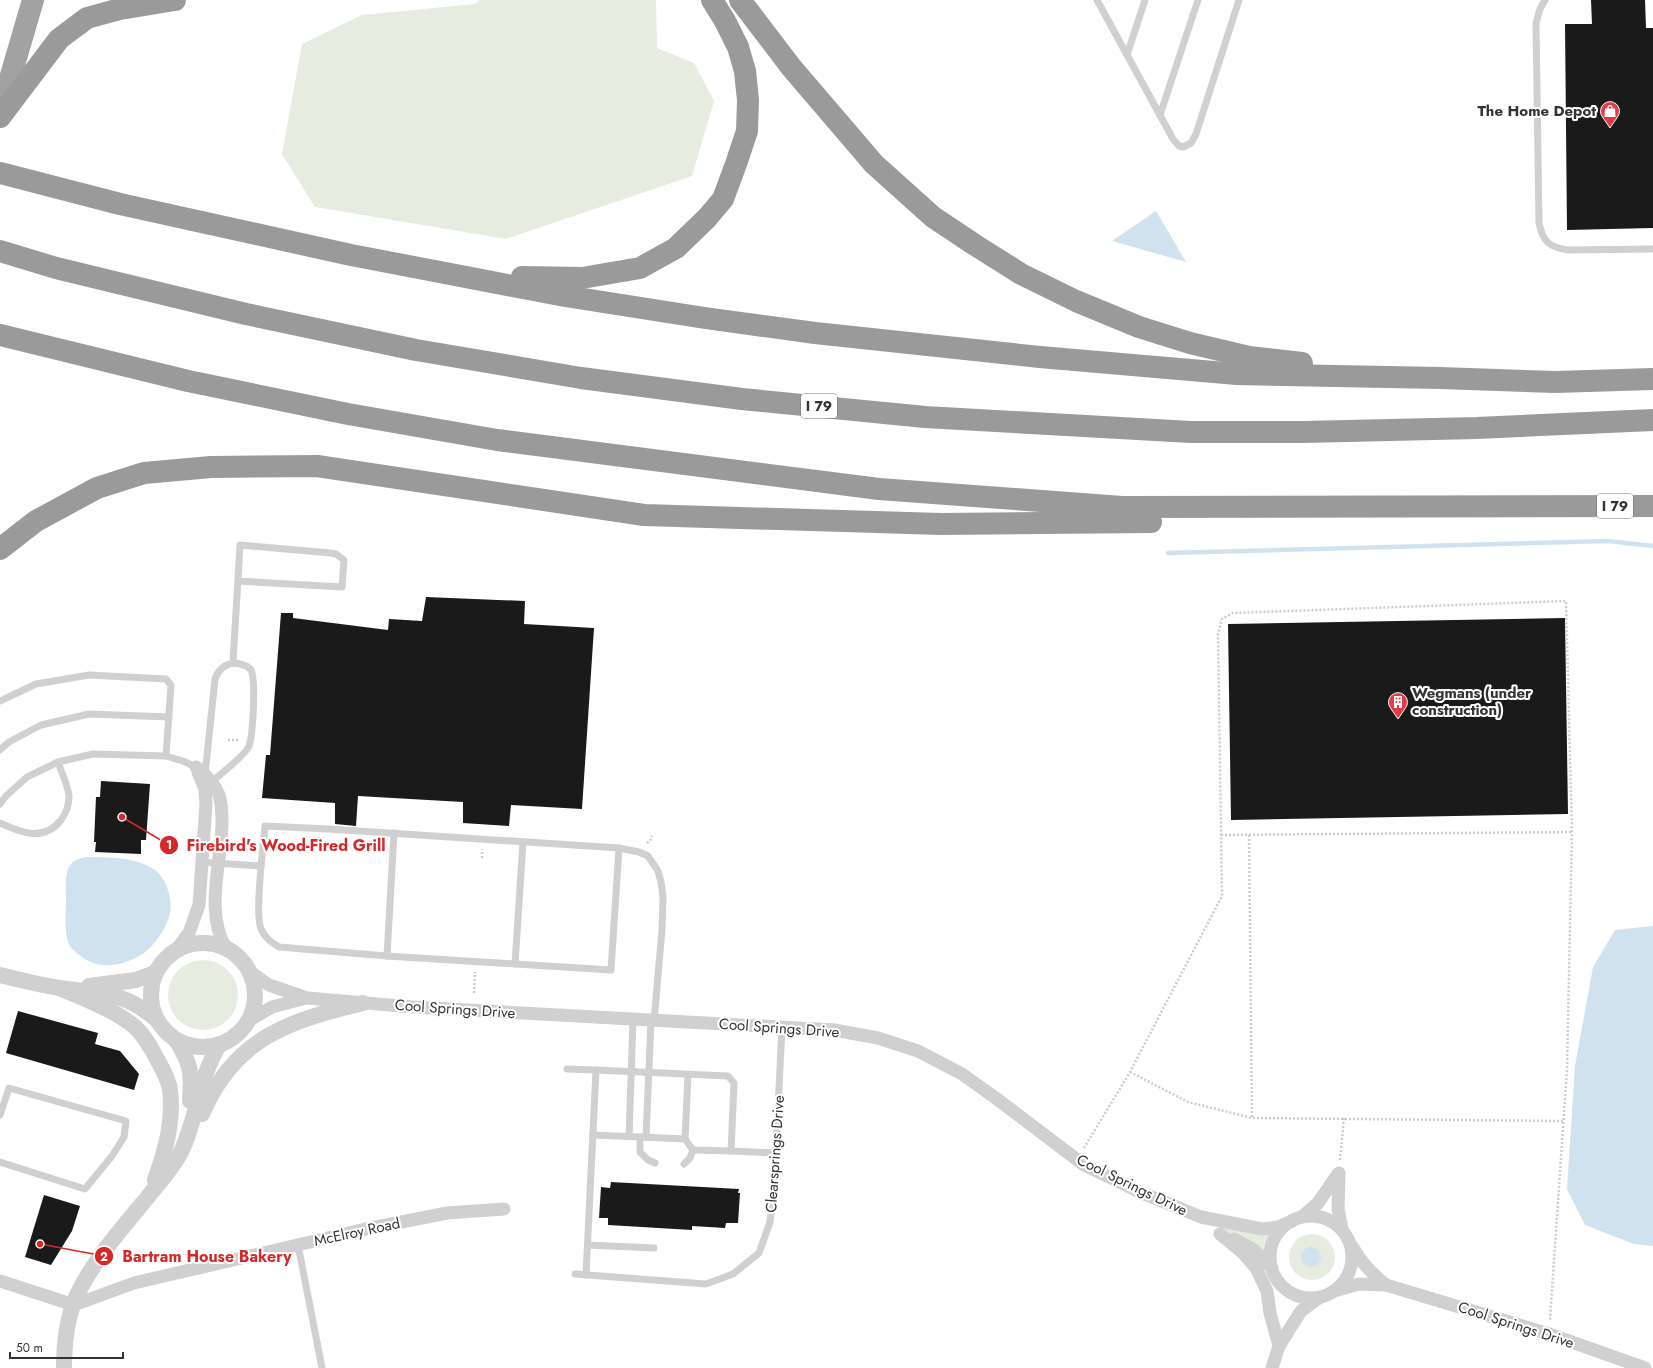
<svg xmlns="http://www.w3.org/2000/svg" width="1653" height="1368" font-family="Jost,sans-serif">
	<style>
		.green { fill: #e6ecdf }
		.water { fill: #cfe2ee }
		.lines { fill: none; stroke-linecap: round; stroke-linejoin: round }
		.stream { stroke: #cfe2ee; stroke-width: 4.5 }
		.building { fill: #1a1a1a }
		.path { stroke: #cdcdcd; stroke-width: 2.5; stroke-dasharray: 2 2; stroke-linecap: butt }
		.service { stroke: #d0d0d0; stroke-width: 7 }
		.minor { stroke: #d0d0d0; stroke-width: 13 }
		.tertiary { stroke: #d0d0d0; stroke-width: 16 }
		.trunk { stroke: #a2a2a2; stroke-width: 22 }
		.motorway { stroke: #9a9a9a; stroke-width: 22 }
		.labels { text-anchor: middle; dominant-baseline: central; stroke-width: 4; stroke-linejoin: round; paint-order: stroke }
		.shield { fill: #fff; stroke: #707070; stroke-width: 1 }
		.shield-label { font-size: 14px; font-weight: bold; fill: #333 }
		.poi-label { font-size: 15px; font-weight: bold; fill: #333; stroke: #fff; text-anchor: end }
		.street-label { font-size: 15px; fill: #333; stroke: #fff }
		.leader { fill: none; stroke: #d62828; stroke-width: 1.5 }
		.callout-dot { fill: #d62828; stroke: #fff; stroke-width: 1.5 }
		.mark-label { font-size: 12px; text-anchor: middle; font-weight: bold; fill: #fff }
		.callout-label { font-size: 16px; text-anchor: middle; font-weight: bold; fill: #d62828; stroke: #fff; stroke-width: 4; stroke-linejoin: round; paint-order: stroke }
	</style>
	<rect width="100%" height="100%" fill="#fff"/>
	<g class="green">
		<path d="M480 0H656L657 48 694 63 714 101 692 176 506 239 315 207 282 154 302 44 362 15 475 4Z"/>
		<circle cx="203" cy="995" r="35"/>
		<path d="M1215 1224 1272 1232 1269 1236 1264 1253 1244 1239 1223 1231Z"/>
		<circle cx="1312" cy="1257" r="23"/>
	</g>
	<g class="water">
		<path d="M1156 211 1186 262 1112 241Z"/>
		<path d="M87 857C109 857 136 857 155 870 167 879 174 902 169 917 165 930 153 948 141 955 120 967 96 971 77 953 75 951 70 948 69 944 64 934 66 911 66 899 66 889 64 872 71 864 76 859 81 858 87 857Z"/>
		<path d="M1653 926V1246L1634 1244 1585 1225 1567 1189 1575 1066 1593 967 1615 930Z"/>
		<circle cx="1311" cy="1257" r="10"/>
	</g>
	<g class="lines">
		<path class="stream" d="M1168 553 1608 541 1653 546"/>
	</g>
	<g class="building">
		<path d="M1591 0H1645L1646 28H1653V228L1567 230 1565 24H1592Z"/>
		<path d="M426 597 525 601 524 624 594 628 582 809 511 805 509 826 463 823V802L358 796 356 826 335 824V803L262 798 266 755H270L281 613H293V618L388 630 389 619 422 621Z"/>
		<path d="M1565 618 1568 814 1231 820 1228 624Z"/>
		<path d="M101 781 150 784 146 840H141V854L95 852 96 842H94L96 797H100Z"/>
		<path d="M18 1011 98 1033 95 1044 120 1051 139 1074 134 1090 6 1053Z"/>
		<path d="M611 1182 739 1189 738 1193H740L738 1223H726L725 1228 692 1226V1230L608 1225V1218H599L601 1187 610 1188Z"/>
		<path d="M44 1195 80 1206 72 1231 51 1265 25 1257Z"/>
	</g>
	<g class="lines">
		<g class="path">
			<path d="M228 740H240"/>
			<path d="M1221 835 1572 832"/>
			<path d="M1249 835 1252 1118 1563 1121"/>
			<path d="M647 843 650 841 652 836"/>
			<path d="M341 850V841"/>
			<path d="M482 858V849"/>
			<path d="M474 993 475 972"/>
			<path d="M1130 1072 1188 1102 1252 1118"/>
			<path d="M1084 1148 1130 1072 1222 896 1218 634 1222 619 1233 613 1566 601 1572 832 1567 1069 1550 1320"/>
			<path d="M1340 1160 1344 1118"/>
		</g>
		<g class="service">
			<path d="M1097 0 1173 139 1179 146 1183 147 1191 143 1196 134 1239 0"/>
			<path d="M1545 0 1540 9 1536 23 1539 223C1543 242 1549 247 1568 250L1653 249"/>
			<path d="M1127 55 1145 0"/>
			<path d="M1160 115 1198 0"/>
			<path d="M233 662 240 545 331 553 336 554 344 560 342 587 238 581"/>
			<path d="M0 701 36 684 89 675 166 679 171 685 166 756"/>
			<path d="M0 750 9 742 41 725 89 714 169 717"/>
			<path d="M205 775 215 679C219 668 228 661 240 664 244 665 249 667 251 670 256 680 253 735 249 746 245 756 221 773 212 782"/>
			<path d="M0 804 6 796 27 777 58 762 93 754 166 756 183 761 196 767"/>
			<path d="M0 823C21 833 44 842 61 820 66 813 69 806 69 797 69 788 61 771 58 762"/>
			<path d="M202 862 261 866C260 880 256 917 261 929 265 938 271 942 279 947L387 956 611 970 619 848"/>
			<path d="M261 866 265 826 328 829 619 848 639 852 648 856 658 871 661 882 663 897 662 930 654 1021"/>
			<path d="M387 956 394 833"/>
			<path d="M515 964 523 842"/>
			<path d="M567 1069 596 1070"/>
			<path d="M0 1115 9 1088 126 1121 124 1137 112 1156 85 1189 0 1162"/>
			<path d="M593 1135 685 1139 693 1150 731 1151"/>
			<path d="M629 1136 633 1020"/>
			<path d="M640 1137V1152L648 1160 655 1163"/>
			<path d="M646 1137 651 1021"/>
			<path d="M685 1139 688 1075"/>
			<path d="M684 1164 690 1158 693 1150"/>
			<path d="M298 1245 322 1368"/>
			<path d="M588 1245 654 1248"/>
			<path d="M575 1274 706 1284 733 1274 759 1253 770 1222 774 1189 782 1027"/>
			<path d="M586 1275 596 1070 728 1076 734 1083 731 1151 776 1153"/>
		</g>
		<g class="minor">
			<path d="M196 767C205 774 215 784 219 795 222 803 222 813 222 822 222 862 204 912 226 948"/>
			<path d="M176 950 189 933 199 905 206 804 205 789 198 772"/>
			<path d="M250 972 269 985 307 998 413 1007 834 1030 878 1038 918 1051 962 1074 997 1099 1084 1165 1142 1193 1201 1217 1262 1229 1278 1227 1292 1221"/>
			<path d="M248 1021 272 1007 306 998"/>
			<path d="M1339 1173 1338 1209 1342 1229"/>
			<path d="M1303 1216 1318 1203 1338 1174"/>
			<circle cx="1311" cy="1257" r="41"/>
			<path d="M1220 1234 1243 1253 1256 1268 1267 1291 1270 1313 1279 1346"/>
			<path d="M1234 1239 1254 1250 1272 1268"/>
			<path d="M1352 1246C1362 1263 1370 1272 1386 1285"/>
			<path d="M0 1281 74 1305 134 1283 366 1229 447 1213 504 1209"/>
			<path d="M1334 1291 1359 1284 1386 1285 1549 1334 1645 1368"/>
			<path d="M1272 1368 1279 1346 1301 1311 1320 1297"/>
		</g>
		<g class="tertiary">
			<circle cx="203" cy="995" r="52"/>
			<path d="M0 975C20 980 40 985 60 988 101 994 124 991 157 1020"/>
			<path d="M89 986 136 980 155 973"/>
			<path d="M59 988C82 997 117 1011 135 1027 144 1035 150 1046 156 1057 161 1067 169 1079 170 1090 174 1121 165 1152 155 1180"/>
			<path d="M176 1040C191 1064 192 1072 190 1101"/>
			<path d="M202 1114C235 1037 289 1021 363 1003"/>
			<path d="M64 1368C64 1347 66 1325 73 1305 86 1269 122 1228 147 1198 158 1184 172 1169 181 1152 198 1117 198 1078 220 1044"/>
		</g>
		<path class="trunk" d="M0 113 33 0"/>
		<g class="motorway">
			<path d="M740 0 791 67 874 164 933 217 975 245 1021 274 1076 301 1139 327 1190 343 1249 357 1302 363"/>
			<path d="M0 117 59 39 87 18 120 9 175 0"/>
			<path d="M0 173 120 204 351 255 565 296 705 318 815 333 1040 357 1237 374 1440 378 1555 382 1653 379"/>
			<path d="M0 251 56 268 246 314 416 350 581 378 742 399 925 417 1191 432H1303L1477 428 1653 420"/>
			<path d="M522 277 582 278 640 268 676 248 707 218 723 199 736 164 747 131 748 100 745 71 738 47 725 21 712 0"/>
			<path d="M0 335 188 381 348 414 497 440 879 489 1122 507 1653 506"/>
			<path d="M0 549 36 521 97 488 144 473 211 467 317 466 644 515 941 524 1151 522"/>
		</g>
	</g>
	<defs>
		<symbol id="shop-pin" viewBox="-11 -11 22 30"><path d="M0 17L-7.5 6A9.5 9.5 0 1 1 7.5 6Z" fill="#e63946" stroke="#fff"/><path d="M-5-2.5h2.3a2.7 3.5 0 0 1 5.4 0H5L5.5 6h-11ZM-1.5-2.5h3a1.5 2.3 0 0 0-3 0Z" fill="#fff"/></symbol>
		<symbol id="building-pin" viewBox="-11 -11 22 30"><path d="M0 17L-7.5 6A9.5 9.5 0 1 1 7.5 6Z" fill="#e63946" stroke="#fff"/><path d="M-4-6H4V6H1V3H-1V6H-4ZM-2.5-4.3h1.7v1.8h-1.7ZM.8-4.3h1.7v1.8H.8ZM-2.5-1h1.7V.8h-1.7ZM.8-1h1.7V.8H.8Z" fill="#fff"/></symbol>
	</defs>
	<g fill-rule="evenodd">
		<use href="#shop-pin" x="1599" y="100" width="22" height="30"/>
		<use href="#building-pin" x="1387" y="691" width="22" height="30"/>
	</g>
	<g class="labels">
		<g class="shield">
			<rect x="801" y="394" width="36" height="24" rx="3"/>
			<rect x="1597" y="494" width="36" height="24" rx="3"/>
		</g>
		<g class="shield-label">
			<text x="819" y="406">I 79</text>
			<text x="1615" y="506">I 79</text>
		</g>
		<g class="poi-label">
			<text x="1596" y="111">The Home Depot</text>
			<text x="1412" y="693" text-anchor="start">Wegmans (under<tspan x="1412" dy="17">construction)</tspan></text>
		</g>
		<g class="street-label">
			<text transform="translate(455 1009) rotate(4)">Cool Springs Drive</text>
			<text transform="translate(779 1028) rotate(4)">Cool Springs Drive</text>
			<text transform="translate(775 1154) rotate(-86)">Clearsprings Drive</text>
			<text transform="translate(1132 1185) rotate(26)">Cool Springs Drive</text>
			<text transform="translate(357 1232) rotate(-12)">McElroy Road</text>
			<text transform="translate(1516 1325) rotate(18)">Cool Springs Drive</text>
		</g>
	</g>
	<path class="leader" d="M122 817L169 845M40 1244L104 1256"/>
	<g class="callout-dot">
		<circle cx="122" cy="817" r="4"/>
		<circle cx="40" cy="1244" r="4"/>
		<circle cx="169" cy="845" r="10"/>
		<circle cx="104" cy="1256" r="10"/>
	</g>
	<g class="mark-label">
		<text x="169" y="849">1</text>
		<text x="104" y="1261">2</text>
	</g>
	<g class="callout-label">
		<text x="286" y="851">Firebird's Wood-Fired Grill</text>
		<text x="207" y="1262">Bartram House Bakery</text>
	</g>
	<path d="M10 1352v6h113v-6" fill="none" stroke="#333333" stroke-width="2"/>
	<text x="16" y="1352" font-size="12" fill="#333333" stroke="#ffffff" stroke-width="3" paint-order="stroke">50 m</text>
</svg>
